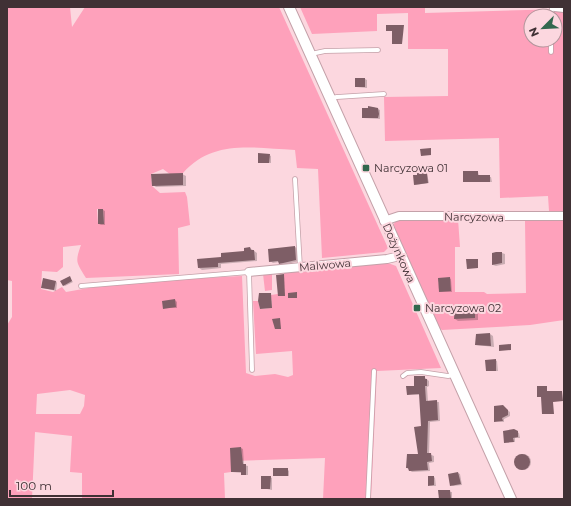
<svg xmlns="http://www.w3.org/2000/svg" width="571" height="506" font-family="Montserrat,sans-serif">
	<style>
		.green { fill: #fea1bb; fill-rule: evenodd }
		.shadow { fill: #0003 }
		.building { fill: #7e5e66 }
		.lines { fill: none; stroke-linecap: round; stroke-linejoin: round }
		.service-casing { stroke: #c4a1a9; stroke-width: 5.5 }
		.minor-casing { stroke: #c4a1a9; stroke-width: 10 }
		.tertiary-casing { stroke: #c4a1a9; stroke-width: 12 }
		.service { stroke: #fff; stroke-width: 4 }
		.minor { stroke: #fff; stroke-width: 8 }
		.tertiary { stroke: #fff; stroke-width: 10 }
		.poi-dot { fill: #32684e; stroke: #fcd7df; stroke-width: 1.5 }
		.labels { text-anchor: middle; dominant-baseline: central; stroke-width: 4; stroke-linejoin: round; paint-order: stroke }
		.poi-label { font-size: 11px; fill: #403135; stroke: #fcd7df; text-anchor: start }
		.street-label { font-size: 11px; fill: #403135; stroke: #fcd7df }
	</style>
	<rect width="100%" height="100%" fill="#fcd7df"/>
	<g class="green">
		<path d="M7 7H70L72 27 85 7H279L388 248 384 252 322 258 318 169 297 168 295 150C252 148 213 139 183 173L171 175 163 169 151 174 152 186 160 193 185 192 187 197 190 225 178 228 179 274 86 278C76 262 75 262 81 245L63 247V267L57 272 42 271 41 289 53 292 62 287 66 292 122 282 242 276 246 373 255 376 275 374 288 377 293 375 292 351 256 354 253 301H258L260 309 272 308 271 295 284 293V272L388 263 396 266 441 368 377 371 371 499H323L325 458 231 461V472L224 473 225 499H82V473L70 472 72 436 35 432 32 499H7V325L12 317V281L7 280ZM97 209H103L104 224H98ZM70 390 85 395 84 406 80 414H36L37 394Z"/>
		<path d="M300 7H425V13L564 9V211H549L548 196 500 198 499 138 385 141 384 97 448 96V49H408V13L377 14V31L312 34ZM531 16H555V40H531Z"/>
		<path d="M458 219 460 247H455V292H484L487 294 526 293 525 221 564 219V320L530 325 442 330 439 328 392 226 397 220Z"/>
		<path d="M272 273V290L265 291 263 274Z"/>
	</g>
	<g class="shadow">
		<path d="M365 79 367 80V88L356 87Z"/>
		<path d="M373 107 380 110V119L363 118V109Z"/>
		<path d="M269 155 271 156V163L259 162Z"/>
		<path d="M478 172 479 176 491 177 492 182 464 181Z"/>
		<path d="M182 174 186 176V186L156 187 153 185Z"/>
		<path d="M427 174 429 183 415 185 414 176Z"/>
		<path d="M103 210 105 211V225H101L99 224Z"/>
		<path d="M295 247 298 249 299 261 283 265 279 262 273 263 270 261 269 250Z"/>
		<path d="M250 248 257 253V261L221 264V268L202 270 199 268 222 257 246 252Z"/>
		<path d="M502 253 505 254V264L496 266 493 265Z"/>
		<path d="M69 277 73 282 65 286 63 285Z"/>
		<path d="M449 278 451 279 452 292H440Z"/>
		<path d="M56 281 57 283 56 291 44 288Z"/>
		<path d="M175 300 177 302V308H164Z"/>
		<path d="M463 306 466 308V311H474L478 313V320L458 321 455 319Z"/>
		<path d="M490 334 493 336 494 347 476 345 477 335Z"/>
		<path d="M495 360 497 361 498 371H487Z"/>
		<path d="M424 377 429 381V386L427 387 428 402H439L440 421 430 422 429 454 434 456V462L429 463 430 471 412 472 407 468 419 455 422 427 421 395 408 394Z"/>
		<path d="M505 408 510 412V416L504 419V422L495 421Z"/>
		<path d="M517 432 519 433 520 438H515V442H505Z"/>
		<path d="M241 448 243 449 244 465 248 466V475H244L242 473 232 472Z"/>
		<circle cx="523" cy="462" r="8"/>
		<path d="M287 469 289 471V476L274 475Z"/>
		<path d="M458 473 460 474 462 485 453 486 451 485Z"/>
		<path d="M270 477 272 478V490L262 488Z"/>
		<path d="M434 477 435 478 436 486H431L429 485Z"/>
		<path d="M439 491 452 492V499H440Z"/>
	</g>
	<g class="building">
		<path d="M386 25H404L402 44H392V31H386Z"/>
		<rect x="355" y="78" width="10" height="9"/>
		<path d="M368 106 378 108 379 114 378 118H362V108H368Z"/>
		<path d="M431 148V155L421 156 420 149Z"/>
		<path d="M258 153 270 154 269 163H258Z"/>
		<path d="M463 171H478V175H490V182H463Z"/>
		<path d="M183 173V185L152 186 151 174Z"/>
		<path d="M417 173H427L428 183 414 185 413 175H417Z"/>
		<path d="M98 209H103L104 224H98Z"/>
		<path d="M295 246 296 260 279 264 278 261 269 262 268 249Z"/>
		<path d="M250 247 251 250H254L255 260 218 263V267L198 268 197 259 221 257V253L244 251V248Z"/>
		<path d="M496 252H502V263L492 265V253Z"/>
		<path d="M466 259H478V268L467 269Z"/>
		<path d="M284 274 285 296H278L276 275Z"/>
		<path d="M70 276 72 281 63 286 60 281Z"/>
		<path d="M450 277 451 291 439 292 438 278Z"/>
		<path d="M43 278 56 281 54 290 41 288Z"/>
		<path d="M297 292V298H288V293Z"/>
		<path d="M259 293H271L272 308 260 309 258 301Z"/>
		<path d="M175 299 176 307 163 309 162 301Z"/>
		<path d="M455 305H463L464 311 475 310V318L454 319Z"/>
		<path d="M280 318 281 329H275L272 319Z"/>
		<path d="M490 333 491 346 475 345 476 334Z"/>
		<path d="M511 344V350L499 351V345Z"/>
		<path d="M496 359V371H486L485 360Z"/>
		<path d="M414 376H425V379H427V386H425L426 401 437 400 438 420 428 421 427 453H431L432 461 427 462 428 470 409 471 408 468H406L407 454H418L414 427 421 426 419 394 407 395 406 386H414Z"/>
		<path d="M537 386H547V391H562L563 401 553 402 554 414H542L541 397H537Z"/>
		<path d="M503 405 508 410V415L502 418 503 421 494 422V406Z"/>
		<path d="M514 429 518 431V437L513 438 514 442 504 443 503 431Z"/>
		<path d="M241 447 243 464H246V475H241V472H231L230 448Z"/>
		<circle cx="522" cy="462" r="8"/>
		<rect x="273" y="468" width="15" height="8"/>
		<path d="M458 472 461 484 450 486 448 474Z"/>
		<path d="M261 476H271L270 489H261Z"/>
		<path d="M428 476H434V485L428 486Z"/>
		<path d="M438 490H450L451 499H439Z"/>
	</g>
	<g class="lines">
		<defs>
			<g id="service">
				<path d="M551 16 552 7"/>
				<path d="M551 52V40"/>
				<path d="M311 54 325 51 378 50"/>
				<path d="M331 98 337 97 384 94"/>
				<path d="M295 179 300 267"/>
				<path d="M81 286 249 272 252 370"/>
				<path d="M403 376 407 373 421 372 448 376 453 375"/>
				<path d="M368 499 374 371"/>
			</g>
			<g id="minor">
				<path d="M555 7 564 8"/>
				<path d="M384 221 399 216H564"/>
				<path d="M249 272 387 259 400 256"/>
			</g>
			<path id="tertiary" d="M289 7 511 499"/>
		</defs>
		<use href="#service" class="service-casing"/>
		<use href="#minor" class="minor-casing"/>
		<use href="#tertiary" class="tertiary-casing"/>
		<use href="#service" class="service"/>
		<use href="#minor" class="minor"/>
		<use href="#tertiary" class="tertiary"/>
	</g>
	<g class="poi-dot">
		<rect x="362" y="164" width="8" height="8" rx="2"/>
		<rect x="413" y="304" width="8" height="8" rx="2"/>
	</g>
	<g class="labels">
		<g class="poi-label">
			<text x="374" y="168">Narcyzowa 01</text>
			<text x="425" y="308">Narcyzowa 02</text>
		</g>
		<g class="street-label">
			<text transform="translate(474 217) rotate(1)">Narcyzowa</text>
			<text transform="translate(399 253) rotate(66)">Dożynkowa</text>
			<text transform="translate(325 265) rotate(-5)">Malwowa</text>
		</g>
	</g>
	<rect width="571" height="506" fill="none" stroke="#403135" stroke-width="16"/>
	<g transform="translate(543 28) rotate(246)"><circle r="19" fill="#fcd7df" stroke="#b1959b"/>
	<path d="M0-3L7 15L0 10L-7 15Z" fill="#32684e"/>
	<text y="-6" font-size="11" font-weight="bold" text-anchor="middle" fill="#403135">N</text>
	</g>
	<path d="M10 490v6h103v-6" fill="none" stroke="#403135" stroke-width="2"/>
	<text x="16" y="490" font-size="12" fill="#403135" stroke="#fcd7df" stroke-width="3" paint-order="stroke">100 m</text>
</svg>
